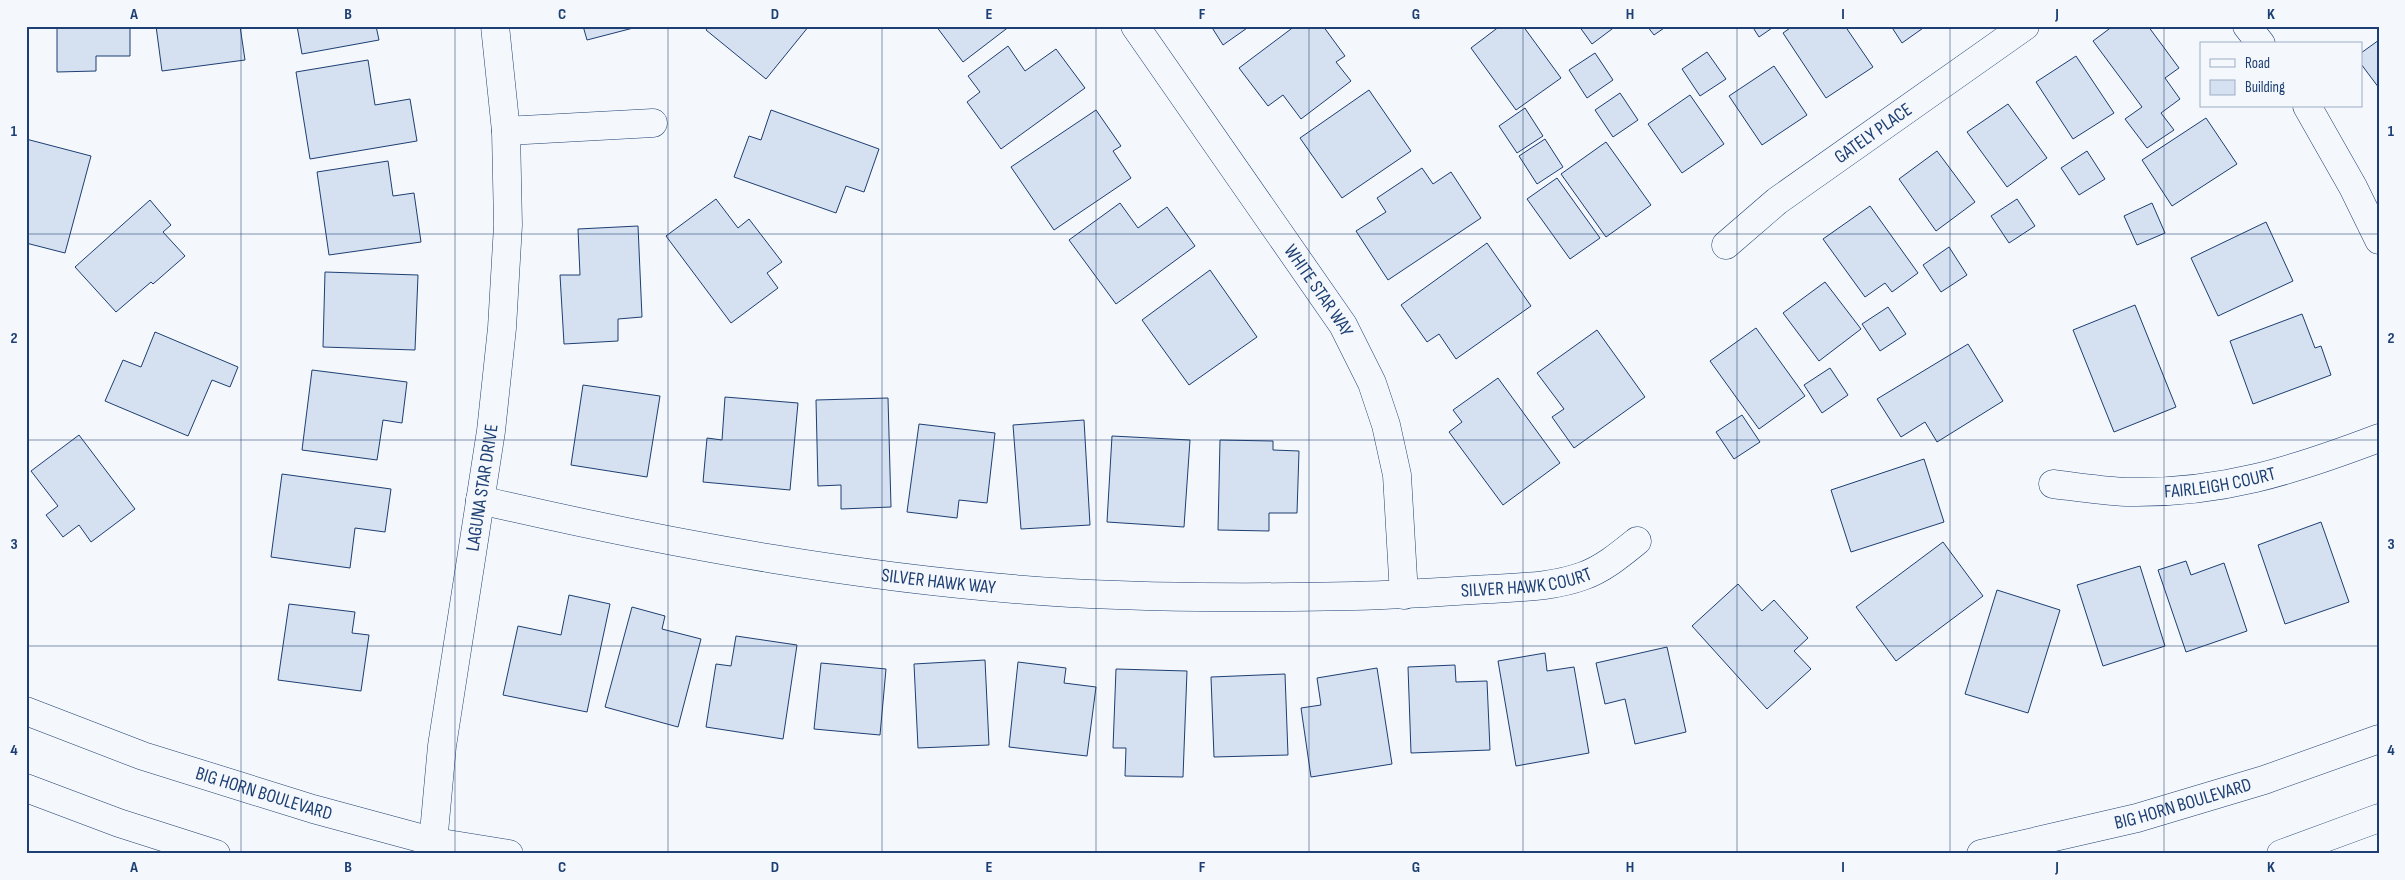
<svg xmlns="http://www.w3.org/2000/svg" width="2405" height="880" font-family="'Sofia Sans Condensed',sans-serif">
	<style>
		.building { fill: #d5e0f0; stroke: #1d3f73 }
		.lines { fill: none; stroke-linecap: round; stroke-linejoin: round }
		.minor-casing { stroke: #1d3f73; stroke-width: 29 }
		.major-casing { stroke: #1d3f73; stroke-width: 29 }
		.minor { stroke: #f4f7fb; stroke-width: 28 }
		.major { stroke: #f4f7fb; stroke-width: 28 }
		.grid { fill: none; stroke: #1d3f73; stroke-width: 1; stroke-opacity: 0.55 }
		.labels { text-anchor: middle; dominant-baseline: central; stroke-width: 4; stroke-linejoin: round; paint-order: stroke }
		.street-label { font-size: 19px; fill: #1d3f73; stroke: #f4f7fb }
		.neatline { fill: none; stroke: #1d3f73; stroke-width: 2 }
		.grid-label { font-size: 16px; text-anchor: middle; font-weight: bold; fill: #1d3f73 }
	</style>
	<rect width="100%" height="100%" fill="#f4f7fb"/>
	<g class="building">
		<path d="M57 26H130V56H96V71L57 72Z"/>
		<path d="M156 26H240L245 60 162 71Z"/>
		<path d="M297 26H376L379 40 302 54Z"/>
		<path d="M583 26H641L587 40Z"/>
		<path d="M709 26H809L766 79 706 30Z"/>
		<path d="M936 26H1010L963 62Z"/>
		<path d="M1211 26H1250L1223 45Z"/>
		<path d="M1295 26H1323L1345 56 1336 62 1351 81 1301 119 1283 95 1268 106 1239 68Z"/>
		<path d="M1500 26H1523L1561 78 1516 110 1471 48Z"/>
		<path d="M1579 26H1616L1592 44Z"/>
		<path d="M1647 26H1667L1654 35Z"/>
		<path d="M1752 26H1775L1759 37Z"/>
		<path d="M1793 26H1845L1873 67 1826 98 1783 33Z"/>
		<path d="M1891 26H1926L1902 43Z"/>
		<path d="M2113 26H2148L2179 68 2165 78 2180 99 2161 113 2174 130 2147 148 2125 119 2142 107 2093 41Z"/>
		<path d="M2379 40V88L2361 64V53Z"/>
		<path d="M1008 46 1025 71 1056 49 1085 88 1001 149 967 102 980 92 968 76Z"/>
		<path d="M1707 52 1726 79 1700 96 1682 69Z"/>
		<path d="M1595 53 1613 80 1587 98 1569 70Z"/>
		<path d="M2076 56 2114 113 2073 139 2036 82Z"/>
		<path d="M368 60 375 105 410 99 417 141 310 159 296 72Z"/>
		<path d="M1774 66 1807 115 1762 145 1729 96Z"/>
		<path d="M1369 90 1411 151 1342 198 1300 138Z"/>
		<path d="M1620 93 1638 120 1613 137 1595 110Z"/>
		<path d="M1690 95 1724 144 1682 173 1648 124Z"/>
		<path d="M2008 104 2047 158 2007 187 1967 132Z"/>
		<path d="M1525 108 1543 136 1517 153 1499 126Z"/>
		<path d="M771 110 879 149 864 192 846 186 836 213 734 177 749 136 761 140Z"/>
		<path d="M1096 110 1121 146 1113 151 1131 178 1054 230 1011 167Z"/>
		<path d="M2206 118 2237 164 2172 206 2142 160Z"/>
		<path d="M26 139 91 156 65 253 26 243Z"/>
		<path d="M1545 139 1563 167 1537 184 1519 156Z"/>
		<path d="M1606 142 1651 205 1606 237 1561 174Z"/>
		<path d="M1937 151 1975 202 1936 231 1899 179Z"/>
		<path d="M2087 151 2105 179 2079 195 2061 168Z"/>
		<path d="M388 161 393 196 414 193 421 242 329 255 317 172Z"/>
		<path d="M1422 168 1433 184 1451 172 1481 218 1388 280 1356 231 1386 212 1377 198Z"/>
		<path d="M1557 178 1600 238 1570 259 1527 199Z"/>
		<path d="M716 199 738 228 749 219 782 262 767 273 778 288 731 323 666 236Z"/>
		<path d="M2017 199 2035 226 2009 243 1991 216Z"/>
		<path d="M150 200 171 225 163 232 185 256 153 284 151 282 116 312 75 267Z"/>
		<path d="M1120 203 1138 228 1167 207 1195 246 1116 304 1069 240Z"/>
		<path d="M2152 203 2165 233 2137 245 2124 216Z"/>
		<path d="M1870 206 1918 273 1892 292 1885 283 1865 297 1823 239Z"/>
		<path d="M2266 222 2293 281 2218 316 2191 258Z"/>
		<path d="M638 226 642 317 618 319V341L564 344 560 275H580L578 229Z"/>
		<path d="M1487 243 1531 306 1456 359 1439 334 1427 342 1401 305Z"/>
		<path d="M1949 247 1967 275 1941 292 1923 265Z"/>
		<path d="M1210 270 1257 337 1189 385 1142 320Z"/>
		<path d="M325 272 418 275 415 350 323 347Z"/>
		<path d="M1825 282 1861 329 1819 361 1783 313Z"/>
		<path d="M2135 305 2176 407 2114 432 2073 330Z"/>
		<path d="M1888 307 1906 334 1880 351 1862 324Z"/>
		<path d="M2302 314 2315 348 2321 346 2331 375 2253 404 2230 341Z"/>
		<path d="M1756 328 1805 396 1759 429 1710 361Z"/>
		<path d="M1597 330 1645 397 1574 448 1552 417 1564 409 1537 373Z"/>
		<path d="M155 332 238 367 230 387 212 380 188 436 105 401 123 360 141 367Z"/>
		<path d="M1968 344 2003 401 1937 442 1925 422 1901 437 1877 399Z"/>
		<path d="M1830 368 1848 395 1822 413 1804 385Z"/>
		<path d="M312 370 407 382 402 423 383 420 377 460 302 450Z"/>
		<path d="M1498 378 1560 463 1503 505 1449 432 1462 422 1453 410Z"/>
		<path d="M583 385 660 396 647 477 571 465Z"/>
		<path d="M725 397 798 403 790 490 703 482 707 438 722 440Z"/>
		<path d="M888 398 891 507 841 509V485L818 486 816 400Z"/>
		<path d="M1742 415 1760 442 1734 459 1716 432Z"/>
		<path d="M1084 420 1090 525 1021 529 1013 425Z"/>
		<path d="M919 424 995 433 987 503 959 500 957 518 907 512Z"/>
		<path d="M79 435 135 509 91 542 79 525 63 537 46 515 58 506 31 471Z"/>
		<path d="M1112 436 1190 440 1184 527 1107 522Z"/>
		<path d="M1220 440 1273 441V450L1299 451 1297 513H1269V531L1218 530Z"/>
		<path d="M1924 459 1944 522 1851 552 1831 490Z"/>
		<path d="M282 474 391 489 385 532 355 528 350 568 271 557Z"/>
		<path d="M2321 522 2349 602 2285 624 2258 545Z"/>
		<path d="M1943 542 1983 596 1896 661 1856 607Z"/>
		<path d="M2186 561 2191 575 2224 563 2247 631 2186 652 2158 570Z"/>
		<path d="M2140 566 2165 646 2103 666 2077 585Z"/>
		<path d="M1738 584 1762 611 1774 600 1808 638 1794 651 1811 669 1767 709 1692 626Z"/>
		<path d="M1997 590 2060 610 2028 713 1965 694Z"/>
		<path d="M569 595 610 604 587 712 503 695 518 626 561 635Z"/>
		<path d="M289 604 355 612 352 633 369 635 361 691 278 680Z"/>
		<path d="M632 607 665 616 662 629 701 639 678 727 605 707Z"/>
		<path d="M736 636 797 645 783 739 706 727 716 664 731 666Z"/>
		<path d="M1667 647 1686 732 1635 744 1625 699 1605 704 1596 663Z"/>
		<path d="M1545 653 1547 671 1574 667 1589 753 1516 766 1498 661Z"/>
		<path d="M985 660 989 745 918 748 914 664Z"/>
		<path d="M1018 662 1066 668 1064 683 1096 687 1087 756 1009 747Z"/>
		<path d="M821 663 886 669 880 735 814 729Z"/>
		<path d="M1455 665 1456 682 1487 681 1490 750 1411 753 1408 667Z"/>
		<path d="M1377 668 1392 764 1311 777 1301 708 1321 705 1317 678Z"/>
		<path d="M1116 669 1187 671 1183 777 1125 776 1126 748H1113Z"/>
		<path d="M1285 674 1288 755 1214 757 1211 677Z"/>
	</g>
	<g class="lines">
		<defs>
			<g id="minor">
				<path id="s1" d="M1135 26 1343 325 1372 383 1386 425 1397 475 1404 595"/>
				<path d="M2247 26 2261 44"/>
				<path d="M2307 106 2353 187 2379 240"/>
				<path d="M506 131 653 123"/>
				<path id="s2" d="M1726 245 1777 201 2025 26"/>
				<path id="s3" d="M2053 484C2077 487 2102 491 2126 492 2220 494 2292 471 2379 438"/>
				<path id="s4" d="M480 500C674 545 870 581 1070 593 1164 598 1259 598 1354 596 1399 595 1444 592 1490 589 1521 587 1553 587 1583 576 1603 569 1621 554 1637 541"/>
				<path id="s5" d="M432 854 442 746 491 431 502 328 508 225 506 131 495 26"/>
			</g>
			<g id="major">
				<path id="s6" d="M26 711 143 756 313 809 435 842 509 854"/>
				<path d="M26 788 119 823 216 854"/>
				<path id="s7" d="M1981 854 2137 818 2264 780 2379 739"/>
				<path d="M2281 854 2379 818"/>
			</g>
		</defs>
		<use href="#minor" class="minor-casing"/>
		<use href="#major" class="major-casing"/>
		<use href="#minor" class="minor"/>
		<use href="#major" class="major"/>
	</g>
	<path class="grid" d="M241 26V854M455 26V854M668 26V854M882 26V854M1096 26V854M1309 26V854M1523 26V854M1737 26V854M1950 26V854M2164 26V854M26 234H2379M26 440H2379M26 646H2379"/>
	<g class="labels">
		<g class="street-label">
			<text stroke="none"><textPath href="#s2" startOffset="185">GATELY PLACE</textPath></text>
			<text stroke="none"><textPath href="#s1" startOffset="322">WHITE STAR WAY</textPath></text>
			<text stroke="none"><textPath href="#s3" startOffset="168">FAIRLEIGH COURT</textPath></text>
			<text stroke="none"><textPath href="#s5" startOffset="370">LAGUNA STAR DRIVE</textPath></text>
			<text stroke="none"><textPath href="#s4" startOffset="466">SILVER HAWK WAY</textPath></text>
			<text stroke="none"><textPath href="#s4" startOffset="1055">SILVER HAWK COURT</textPath></text>
			<text stroke="none"><textPath href="#s6" startOffset="252">BIG HORN BOULEVARD</textPath></text>
			<text stroke="none"><textPath href="#s7" startOffset="208">BIG HORN BOULEVARD</textPath></text>
		</g>
	</g>
	<rect width="2405" height="880" fill="none" stroke="#f4f7fb" stroke-width="55"/>
	<rect x="2200" y="42" width="162" height="65" fill="#f4f7fb" stroke="#9eadc5"/>
	<rect x="2210" y="59" width="25" height="8" fill="#f4f7fb" stroke="#9eadc5"/>
	<text x="2245" y="68" font-size="15" fill="#1d3f73">Road</text>
	<rect x="2210" y="80" width="25" height="15" fill="#d5e0f0" stroke="#9eadc5"/>
	<text x="2245" y="92" font-size="15" fill="#1d3f73">Building</text>
	<rect x="28" y="28" width="2350" height="824" class="neatline"/>
	<g class="grid-label">
		<text x="134" y="19">A</text>
		<text x="348" y="19">B</text>
		<text x="562" y="19">C</text>
		<text x="775" y="19">D</text>
		<text x="989" y="19">E</text>
		<text x="1202" y="19">F</text>
		<text x="1416" y="19">G</text>
		<text x="1630" y="19">H</text>
		<text x="1843" y="19">I</text>
		<text x="2057" y="19">J</text>
		<text x="2271" y="19">K</text>
		<text x="14" y="136">1</text>
		<text x="2391" y="136">1</text>
		<text x="14" y="343">2</text>
		<text x="2391" y="343">2</text>
		<text x="14" y="549">3</text>
		<text x="2391" y="549">3</text>
		<text x="14" y="755">4</text>
		<text x="2391" y="755">4</text>
		<text x="134" y="872">A</text>
		<text x="348" y="872">B</text>
		<text x="562" y="872">C</text>
		<text x="775" y="872">D</text>
		<text x="989" y="872">E</text>
		<text x="1202" y="872">F</text>
		<text x="1416" y="872">G</text>
		<text x="1630" y="872">H</text>
		<text x="1843" y="872">I</text>
		<text x="2057" y="872">J</text>
		<text x="2271" y="872">K</text>
	</g>
</svg>
